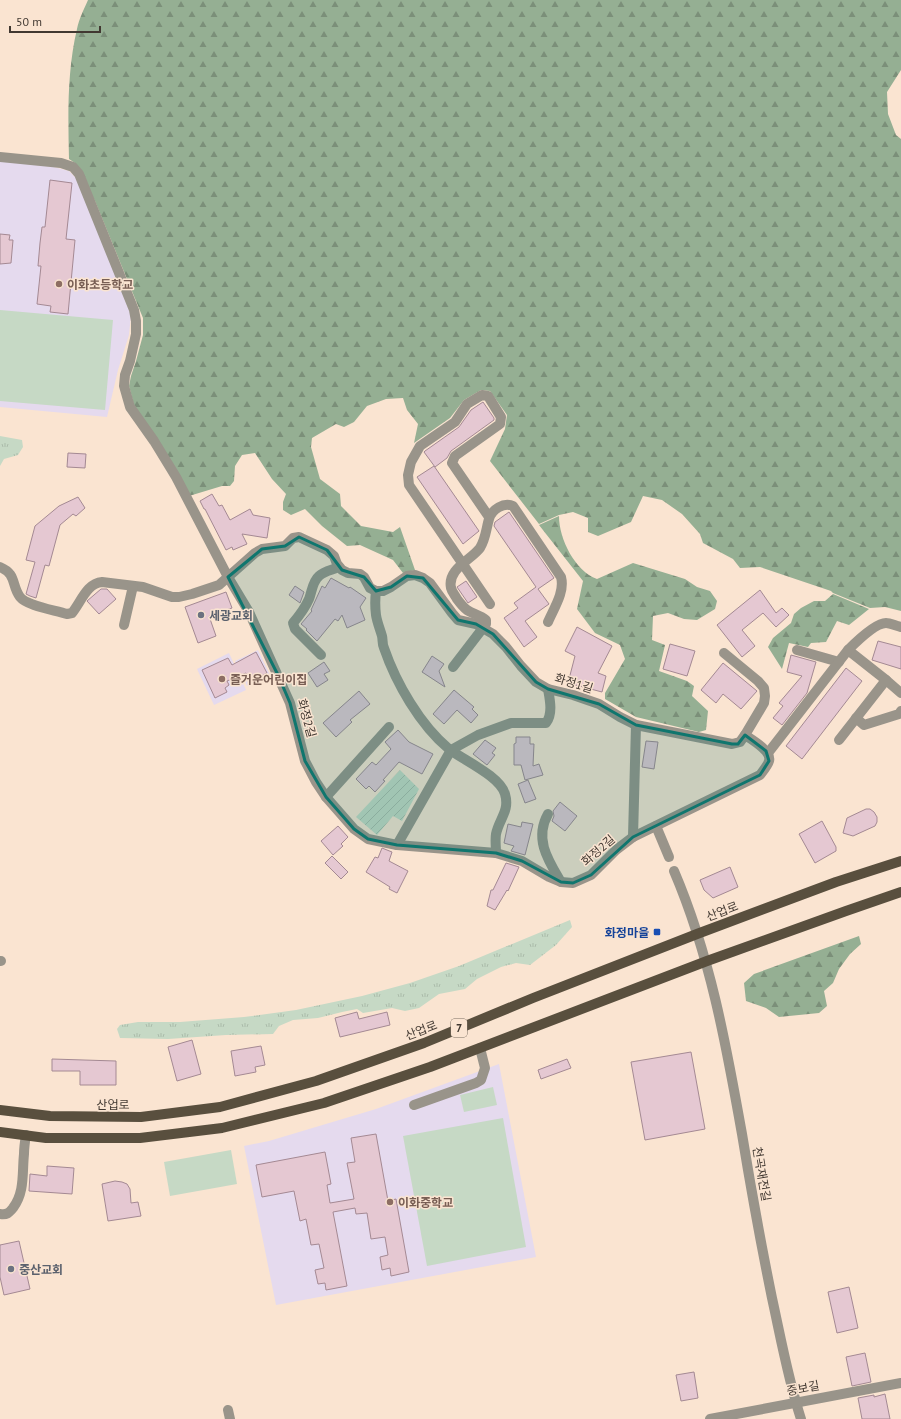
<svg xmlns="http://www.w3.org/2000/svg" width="901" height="1419" font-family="'PT Sans','Noto Sans KR',sans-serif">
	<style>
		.education { fill: #e5daee }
		.grass { fill: url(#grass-tufts) }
		.forest { fill: url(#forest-firs) }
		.garden { fill: url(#garden-furrows) }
		.pitch { fill: #c6d9c5 }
		.building { fill: #e5c8d2; stroke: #a48993 }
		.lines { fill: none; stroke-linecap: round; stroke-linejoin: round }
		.minor { stroke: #99948a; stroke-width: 10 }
		.major { stroke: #594f3e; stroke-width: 10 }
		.marked { fill: #0f766e; fill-opacity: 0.2; stroke: #0f766e; stroke-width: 3; stroke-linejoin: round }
		.education-dot { fill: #8d6e63; stroke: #fae4d1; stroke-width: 1.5 }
		.worship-dot { fill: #6b7280; stroke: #fae4d1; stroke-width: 1.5 }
		.transit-dot { fill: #1a4fb4; stroke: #fae4d1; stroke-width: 1.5 }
		.labels { text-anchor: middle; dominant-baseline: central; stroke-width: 3; stroke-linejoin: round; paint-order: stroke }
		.shield { fill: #fae4d1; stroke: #786c61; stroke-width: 1 }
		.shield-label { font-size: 11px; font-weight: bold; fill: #413831 }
		.education-label { font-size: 12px; font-weight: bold; fill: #785e54; stroke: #fae4d1; text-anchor: start }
		.worship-label { font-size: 12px; font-weight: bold; fill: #5b616d; stroke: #fae4d1; text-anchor: start }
		.street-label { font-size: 12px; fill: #413831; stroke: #fae4d1 }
		.transit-label { font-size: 12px; font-weight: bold; fill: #164399; stroke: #fae4d1; text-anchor: end }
	</style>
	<defs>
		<pattern id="grass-tufts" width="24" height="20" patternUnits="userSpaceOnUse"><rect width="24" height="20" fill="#c6d9c5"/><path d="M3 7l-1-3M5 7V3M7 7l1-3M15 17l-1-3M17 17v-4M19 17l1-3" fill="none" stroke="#abbbaa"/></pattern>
		<pattern id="forest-firs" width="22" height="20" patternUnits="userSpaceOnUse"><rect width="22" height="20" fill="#95af93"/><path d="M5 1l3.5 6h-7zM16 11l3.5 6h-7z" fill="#7b8f79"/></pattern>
		<pattern id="garden-furrows" width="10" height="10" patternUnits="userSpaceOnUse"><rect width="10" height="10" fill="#c6d9c5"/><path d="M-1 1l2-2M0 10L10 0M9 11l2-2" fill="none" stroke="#abbbaa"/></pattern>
	</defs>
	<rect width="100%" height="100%" fill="#fae4d1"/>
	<g class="education">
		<path d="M0 161 54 167 69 171 77 179 131 315 129 335 118 370 107 417 0 407Z"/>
		<path d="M258 650 270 675 247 686 235 661Z"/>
		<path d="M229 653 246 690 214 705 197 669Z"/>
		<path d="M499 1064 536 1257 276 1305 244 1146 269 1141 376 1109Z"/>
	</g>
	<g class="grass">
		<path d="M0 436 22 440 23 447 18 455 4 459 0 466Z"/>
		<path d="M570 920 572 927 556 945 530 965 516 963 501 967 477 979 465 989 439 994 419 1008 405 1011 392 1008 363 1013 357 1009 342 1012 318 1018 293 1020 279 1026 273 1034 226 1035 168 1039 120 1038 117 1029 120 1025 138 1022H180L244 1017 296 1010 362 996 410 983 459 966Z"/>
	</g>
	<g class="forest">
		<path d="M88 0H901V70L887 92 888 114 896 135 901 139V611L885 607 870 608 833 593 831 591 760 567 740 568 733 559 703 543 700 534 682 514 662 500 643 496 631 522 598 536 588 532V518L573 512 559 515 539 524 490 461 505 429 507 415 490 391 481 390 464 400 450 418 414 443 418 424 407 410 403 398 386 399 367 406 354 422 344 427 336 424 312 438 311 447 320 479 340 494 341 506 361 526 393 532 400 527 415 570 403 573 393 560 360 545 347 546 322 526 305 509 291 515 283 510V502L286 494 272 479 255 453 242 455 235 466 234 481 230 486H222L189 496 134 405 129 386 131 376 136 361 143 335V318L95 201 75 163 69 159C68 116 67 71 77 29 79 19 84 9 88 0Z"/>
		<path d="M559 516C559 539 575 571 597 579L633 563 685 579 697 587 710 591 717 601 715 609 697 620 684 619 668 613 653 616 652 640 665 645 659 671 687 681 694 686 692 696 708 711 706 730 699 732 636 717 605 699V693L625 659 620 645 595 633 577 609 583 581 539 525Z"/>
		<path d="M833 594 869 609 849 625 837 621 826 642 811 643 808 647 789 643 782 669 768 647 773 638 791 623 794 614 801 608 814 601H825Z"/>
		<path d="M859 936 861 944 850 954 839 969 833 983 824 991 827 1006 819 1013 779 1017 766 1008 746 1001 744 983 754 974Z"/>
	</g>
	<path class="garden" d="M400 770 419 789 402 821 393 816 377 835 356 817Z"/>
	<g class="pitch">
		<path d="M0 310 113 320 105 410 0 401Z"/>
		<path d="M493 1087 497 1105 464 1112 460 1095Z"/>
		<path d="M503 1118 526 1247 427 1266 403 1136Z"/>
		<path d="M231 1150 237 1184 170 1196 164 1162Z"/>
	</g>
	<g class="building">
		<path d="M50 180 72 183 66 239 75 240 68 314 50 312 51 306 37 304 41 266H38L40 243 42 227H45Z"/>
		<path d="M0 234 10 235 9 240H13L11 263 0 264Z"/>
		<path d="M483 402 494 418V420L451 451 447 458 435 467 424 452 425 451 459 427 471 410Z"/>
		<path d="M68 453 86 454 85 468 67 467Z"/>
		<path d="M434 466 479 531 463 544 417 477Z"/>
		<path d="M212 494 219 506 222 505 230 520 250 509 253 515 270 518 267 538 242 534 247 544 233 550 232 547 226 550 205 509H204L200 501Z"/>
		<path d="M78 497 85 508 76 516 73 514 60 525 49 566 45 565 36 598 30 596 26 594 35 562 26 560 35 526 59 506Z"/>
		<path d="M509 512 554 578 538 589 549 604 525 621 537 637 524 647 504 618 518 608 514 603 536 587 494 526 495 522Z"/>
		<path d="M331 578 349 588 350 587 366 598 360 607 365 620 347 628 342 615 338 621 335 619 317 641 306 630 307 629 301 624 312 611 311 610 322 586 325 588Z"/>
		<path d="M466 581 477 597 468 603 457 587Z"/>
		<path d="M295 586 304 592 300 603 289 595Z"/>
		<path d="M101 589H107L116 599 99 614 87 601Z"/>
		<path d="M760 590 776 613 782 608 789 615 776 627 763 613 742 630 755 646 742 657 717 625Z"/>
		<path d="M226 592 232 608 209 616 216 636 198 643 185 607Z"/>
		<path d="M577 627 612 646 598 673 606 676 602 692 568 683 575 656 565 651Z"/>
		<path d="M878 641 901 647V669L872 660Z"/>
		<path d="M670 644 695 651 687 676 663 669Z"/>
		<path d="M256 652 267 673 251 682 246 673 227 681 229 685 225 688 227 692 215 698 202 670 228 658 232 665Z"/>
		<path d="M791 655 816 662 807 693 782 725 773 718 783 706 779 703 802 676 787 672Z"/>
		<path d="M432 656 444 664 439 671 445 687 422 672Z"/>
		<path d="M324 662 330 671 324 674 328 680 317 687 308 673Z"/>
		<path d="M723 663 757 691 741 709 723 694 716 703 701 690Z"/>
		<path d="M846 668 862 681 802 759 786 746Z"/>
		<path d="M454 690 474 707 472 709 478 715 471 723 457 710 444 724 433 714Z"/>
		<path d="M359 691 370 704 350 720 352 722 336 737 323 723Z"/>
		<path d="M398 730 409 742 433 754 422 774 399 762 383 780 385 781 375 792 369 786 366 789 356 779 372 762 376 765 391 749 385 742Z"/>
		<path d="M516 737H530V744H534L533 766 539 764 543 775 525 780 521 765H514V744L516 743Z"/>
		<path d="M485 740 496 748 492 753 495 755 487 765 473 754Z"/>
		<path d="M646 741 658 742 654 769 642 767Z"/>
		<path d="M528 780 536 799 525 803 518 784Z"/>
		<path d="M560 802 577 816 565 831 552 821 554 816 553 811Z"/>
		<path d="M866 809H870L874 812 877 817V822L875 826 853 836 843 833 847 818Z"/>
		<path d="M822 821 836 847V851L815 863 799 834Z"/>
		<path d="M522 822 533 824 525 855 511 851 514 846 504 843 508 824 521 827Z"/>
		<path d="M338 826 348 837 341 844 343 846 333 855 321 841Z"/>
		<path d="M382 848 392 852 389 861 408 871 397 893 389 889 390 887 366 872 375 857 378 858Z"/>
		<path d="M332 856 348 872 341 879 325 863Z"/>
		<path d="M506 863 519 867 508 891 507 890 495 910 487 906 491 890H493Z"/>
		<path d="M730 867 738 887 713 898 704 890 700 880Z"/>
		<path d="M357 1012 359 1019 387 1012 390 1025 340 1037 335 1018Z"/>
		<path d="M192 1040 201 1074 177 1081 168 1047Z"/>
		<path d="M261 1046 265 1065 255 1067 256 1072 235 1076 231 1051Z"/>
		<path d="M691 1052 705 1129 645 1140 631 1062Z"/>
		<path d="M52 1059 116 1061V1085H80V1071H52Z"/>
		<path d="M567 1059 571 1068 541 1079 538 1070Z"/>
		<path d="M376 1134 388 1201 396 1199 409 1272 391 1276 390 1268 382 1270 380 1257 388 1255 385 1237 371 1239 367 1213 356 1214 355 1208 333 1212 347 1286 326 1290 325 1283 318 1284 315 1270 324 1268 319 1244 311 1245 306 1219 300 1221 294 1191 262 1197 256 1165 325 1152 331 1184 327 1185 330 1203 354 1199 347 1163 355 1162 351 1138Z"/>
		<path d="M47 1166 74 1168 72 1194 29 1191 30 1174 47 1176Z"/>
		<path d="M115 1181 122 1182 127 1184 130 1189 131 1203 138 1202 141 1216 108 1221 102 1184Z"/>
		<path d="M19 1241 30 1289 4 1295 0 1277V1245Z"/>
		<path d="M849 1287 858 1328 837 1333 828 1292Z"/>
		<path d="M865 1353 871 1382 852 1386 846 1357Z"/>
		<path d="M694 1372 698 1398 681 1401 676 1375Z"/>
		<path d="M885 1394 890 1419H862L858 1398 874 1395V1397Z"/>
	</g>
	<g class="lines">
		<g class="minor">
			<path d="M0 157 61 163 73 167 79 174 134 310 136 321V334L130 361 125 375 124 386 130 407 154 441 176 477 228 577 249 612 290 703 305 761 316 782 326 797 354 829 368 839 397 845 496 853 522 861 549 877 561 882 573 883 591 875 616 850 633 837 760 775C763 771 768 765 769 761 772 751 752 740 745 735L740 742 732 744 636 725 620 717 599 704 573 695 548 689 536 682 521 666 506 647 493 634 476 624 458 620 452 613 430 583 423 578 415 575 407 576 391 587 383 591H376L370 588 364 577 360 574 348 573 342 570 337 564 334 556 327 550 299 537 293 538 285 546 262 549 255 553 219 585 192 594 179 597H172L143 587 102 582C87 583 81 602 72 613L67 614C55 610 27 606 20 597 11 585 17 574 0 567"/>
			<path d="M489 517 452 463 455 456 500 424 501 417 488 396 482 395 467 404 455 422 420 446 411 462 408 475 409 485 490 604"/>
			<path d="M376 591C375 599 375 607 376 615 377 622 380 629 382 636 383 640 382 644 384 648 396 683 420 725 449 749 463 760 500 776 505 794 510 811 499 819 496 834 495 840 496 847 496 853"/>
			<path d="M124 625 133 586"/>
			<path d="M797 650 839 662"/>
			<path d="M724 653 758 681 764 688 765 696 764 703 745 735"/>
			<path d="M321 655 295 629 293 623C299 616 305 608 309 599 312 592 312 582 319 576 324 571 332 570 339 567"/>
			<path d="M453 667 486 624V620C480 615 473 614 467 610 463 607 460 603 457 599 455 595 452 592 451 588 447 569 471 560 480 548 486 538 486 529 489 519 492 509 504 502 513 506L561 577C565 592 554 608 548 622"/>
			<path d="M886 680 901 693"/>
			<path d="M856 718 864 725 899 714 901 711"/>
			<path d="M839 740 886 680 848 650"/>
			<path d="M768 753 848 650C855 643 875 623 886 623 890 623 896 626 901 627"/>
			<path d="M326 797 389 727"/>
			<path d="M548 814C534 839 548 860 561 882"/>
			<path d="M656 826 669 857"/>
			<path d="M633 837 636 725"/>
			<path d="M397 845 451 750 478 735 511 723H546C553 714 550 700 548 689"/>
			<path d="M674 871C710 955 726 1044 742 1134 751 1189 761 1244 772 1298 781 1339 788 1379 801 1419"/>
			<path d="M0 961H1"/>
			<path d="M414 1105 476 1083 481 1080 485 1068 480 1048"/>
			<path d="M0 1214C7 1215 9 1213 13 1208 25 1192 22 1173 24 1154 24 1148 25 1141 26 1135"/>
			<path d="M228 1410 230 1419"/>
			<path d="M710 1419 901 1383"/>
		</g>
		<g class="major">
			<path d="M0 1110 50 1116 141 1117 220 1107 316 1081 424 1043 533 998 697 934 836 882 901 861"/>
			<path d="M0 1132 46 1138H140L222 1128 324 1103 430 1067 707 961 846 911 901 892"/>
		</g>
	</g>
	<path class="marked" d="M299 537 327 550 342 570 364 577 376 591 391 587 407 576 423 578 458 620 476 624 493 634 536 682 548 689 599 704 636 725 732 744H738L745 735 766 751 769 761 760 775 633 837 591 875 573 883 561 882 522 861 496 853 397 845 368 839 354 829 326 797 305 761 290 703 278 675 228 577 262 549 285 546Z"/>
	<g class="education-dot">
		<circle cx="59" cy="284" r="4"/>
		<circle cx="222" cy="679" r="4"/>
		<circle cx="390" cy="1202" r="4"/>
	</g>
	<g class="worship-dot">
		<circle cx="201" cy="615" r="4"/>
		<circle cx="11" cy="1269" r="4"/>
	</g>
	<rect class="transit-dot" x="653" y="928" width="8" height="8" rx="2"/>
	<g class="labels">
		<rect class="shield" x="451" y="1019" width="16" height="18" rx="3"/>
		<g class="shield-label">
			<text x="459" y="1028">7</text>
		</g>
		<g class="education-label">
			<text x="67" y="284">이화초등학교</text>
			<text x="230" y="679">즐거운어린이집</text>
			<text x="398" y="1202">이화중학교</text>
		</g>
		<g class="worship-label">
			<text x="209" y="615">세광교회</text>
			<text x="19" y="1269">중산교회</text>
		</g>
		<g class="street-label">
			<text transform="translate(574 683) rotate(17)">화정1길</text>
			<text transform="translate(307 718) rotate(74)">화정2길</text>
			<text transform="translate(598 850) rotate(-41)">화정2길</text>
			<text transform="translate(722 911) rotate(-21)">산업로</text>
			<text transform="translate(421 1030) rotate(-21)">산업로</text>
			<text x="113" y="1104">산업로</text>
			<text transform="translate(762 1174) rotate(80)">천곡재전길</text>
			<text transform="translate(803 1388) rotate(-11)">중보길</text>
		</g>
		<g class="transit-label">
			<text x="649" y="932">화정마을</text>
		</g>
	</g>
	<path d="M10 26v6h90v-6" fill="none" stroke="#413831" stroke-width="2"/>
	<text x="16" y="26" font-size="12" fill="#413831" stroke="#fae4d1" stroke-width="3" paint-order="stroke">50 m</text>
</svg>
